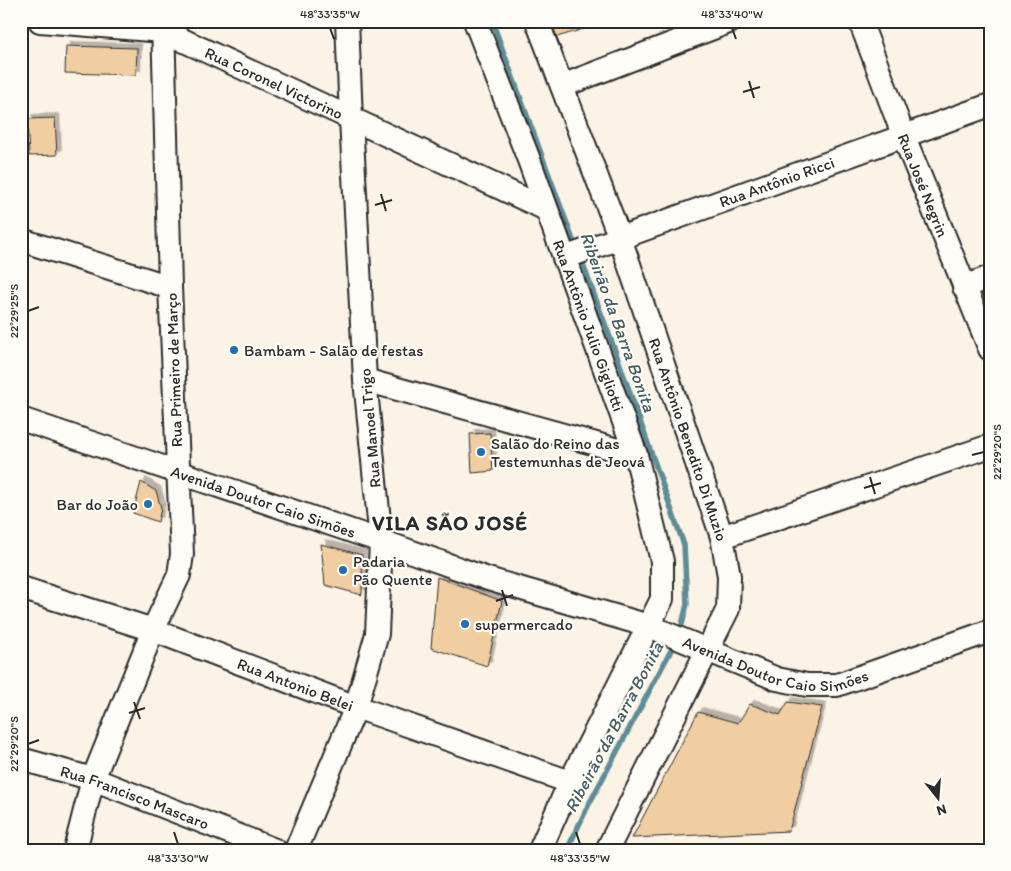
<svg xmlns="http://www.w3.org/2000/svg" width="1011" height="871" font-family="Itim,sans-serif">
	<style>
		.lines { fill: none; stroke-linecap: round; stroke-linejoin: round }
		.stream { stroke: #5f8d97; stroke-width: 5.5 }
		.building { fill: #f1cda2; stroke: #2b2b2b; filter: url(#shadow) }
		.minor-casing { stroke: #2b2b2b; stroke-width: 26 }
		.minor { stroke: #fdfcf7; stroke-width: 22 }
		.ticks { fill: none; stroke: #2b2b2b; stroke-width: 2 }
		.poi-dot { fill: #1f6fb2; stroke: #fdfcf7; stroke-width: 2 }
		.labels { text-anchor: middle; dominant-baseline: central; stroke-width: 4.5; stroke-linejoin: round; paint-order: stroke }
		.street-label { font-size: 16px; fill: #2b2b2b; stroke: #fdfcf7 }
		.poi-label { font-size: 16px; fill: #2b2b2b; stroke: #fdfcf7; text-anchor: start }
		.water-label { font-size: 18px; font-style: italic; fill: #455c61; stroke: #fdfcf7 }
		.district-label { font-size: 21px; font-weight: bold; letter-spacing: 1px; fill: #2b2b2b; stroke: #fdfcf7 }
		.neatline { fill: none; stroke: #2b2b2b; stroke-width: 2 }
		.ticks-label { font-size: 12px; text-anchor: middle; fill: #2b2b2b }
	</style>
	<defs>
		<filter id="shadow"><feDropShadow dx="4.5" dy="-4.5" stdDeviation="0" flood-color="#0004"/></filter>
	</defs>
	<rect width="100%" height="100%" fill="#fbf3e6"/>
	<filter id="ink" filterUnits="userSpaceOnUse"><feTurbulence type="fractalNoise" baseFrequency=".02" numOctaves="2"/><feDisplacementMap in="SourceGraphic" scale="10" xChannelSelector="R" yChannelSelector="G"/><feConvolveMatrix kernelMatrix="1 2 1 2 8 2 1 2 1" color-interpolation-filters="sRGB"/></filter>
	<g filter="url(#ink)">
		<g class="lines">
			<g class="stream">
				<path d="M492 21 576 248"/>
				<path d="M580 257 614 348 684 545 687 604 680 633"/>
				<path d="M567 850 588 806 676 641"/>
			</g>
		</g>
		<g class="building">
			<path d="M551 21H596L597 25 557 37Z"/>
			<path d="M66 46 137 48 136 75 65 73Z"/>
			<path d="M55 118 57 155 29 156 27 119Z"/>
			<path d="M490 433 493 471 472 473 470 434Z"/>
			<path d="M141 482 156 491 161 508 158 522 133 513Z"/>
			<path d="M321 544 362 555V595L325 585Z"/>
			<path d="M437 577 502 601 487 666 431 648Z"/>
			<path d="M788 702 822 707 789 831 632 838 698 712 738 723 750 704 780 715Z"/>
		</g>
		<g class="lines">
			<defs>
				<g id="minor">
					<path id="s1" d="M40 21 163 31 546 209"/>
					<path id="s2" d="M475 21 529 160 636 455 662 561V599L570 782 540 850"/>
					<path id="s3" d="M537 21 620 238 722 537 729 576 728 609 607 850"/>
					<path id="s4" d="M860 21 904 137 990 349"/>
					<path d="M562 86 731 21"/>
					<path d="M21 240 170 287"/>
					<path id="s5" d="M564 258 990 105"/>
					<path d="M964 287 990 277"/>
					<path d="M365 380 636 455"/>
					<path id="s6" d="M21 419 381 541 488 579 649 626 777 679 807 685H837L990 631"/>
					<path d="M722 537 990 446"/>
					<path id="s7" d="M21 588 153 630 356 707 570 782"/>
					<path id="s8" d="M21 759 93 779 275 850"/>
					<path d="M75 850 93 779 153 630 179 575 182 554 170 287 163 21"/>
					<path d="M296 850 356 707 377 634 381 541 365 380 351 119 347 21"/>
				</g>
			</defs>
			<use href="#minor" class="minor-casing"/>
			<use href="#minor" class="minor"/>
		</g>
	</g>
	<path class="ticks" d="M330 28 334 39M732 28 736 39M749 81 754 98M743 92 760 87M381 194 386 211M375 205 392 200M28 311 39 307M972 455 984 452M870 477 875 494M864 488 881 483M502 590 507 606M496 601 513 595M134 702 140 719M129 713 145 708M28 744 39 740M174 832 178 844M576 832 580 844"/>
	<g class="poi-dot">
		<circle cx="234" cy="350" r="5"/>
		<circle cx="481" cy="452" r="5"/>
		<circle cx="148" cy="504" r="5"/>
		<circle cx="343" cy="570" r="5"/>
		<circle cx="465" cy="624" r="5"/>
	</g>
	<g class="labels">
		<g class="street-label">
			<text stroke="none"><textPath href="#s1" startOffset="246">Rua Coronel Victorino</textPath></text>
			<text stroke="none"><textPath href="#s5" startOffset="226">Rua Antônio Ricci</textPath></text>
			<text stroke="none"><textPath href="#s4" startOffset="176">Rua José Negrin</textPath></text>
			<text stroke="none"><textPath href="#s2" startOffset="325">Rua Antônio Julio Gigliotti</textPath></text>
			<text transform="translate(174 370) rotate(-92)">Rua Primeiro de Março</text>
			<text transform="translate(370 428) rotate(-95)">Rua Manoel Trigo</text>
			<text stroke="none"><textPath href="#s3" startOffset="445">Rua Antônio Benedito Di Muzio</textPath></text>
			<text stroke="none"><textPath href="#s6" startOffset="256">Avenida Doutor Caio Simões</textPath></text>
			<text stroke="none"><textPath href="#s6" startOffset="796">Avenida Doutor Caio Simões</textPath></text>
			<text stroke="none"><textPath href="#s7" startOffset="291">Rua Antonio Belei</textPath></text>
			<text stroke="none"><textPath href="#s8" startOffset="120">Rua Francisco Mascaro</textPath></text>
		</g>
		<g class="poi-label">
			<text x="244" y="350">Bambam - Salão de festas</text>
			<text x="491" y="443">Salão do Reino das<tspan x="491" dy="18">Testemunhas de Jeová</tspan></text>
			<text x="138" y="504" text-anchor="end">Bar do João</text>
			<text x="353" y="561">Padaria<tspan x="353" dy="18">Pão Quente</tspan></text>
			<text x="475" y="624">supermercado</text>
		</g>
		<g class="water-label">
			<text transform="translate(618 322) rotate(70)">Ribeirão da Barra Bonita</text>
			<text transform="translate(614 727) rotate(-62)">Ribeirão da Barra Bonita</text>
		</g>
		<g class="district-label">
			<text x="450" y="522">VILA SÃO JOSÉ</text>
		</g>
	</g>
	<rect width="1011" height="871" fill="none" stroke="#fdfcf7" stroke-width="55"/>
	<g transform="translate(938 798) rotate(163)" stroke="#fdfcf7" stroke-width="4" paint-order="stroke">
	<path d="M0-4L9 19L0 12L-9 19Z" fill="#2b2b2b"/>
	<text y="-8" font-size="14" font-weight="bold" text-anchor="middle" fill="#2b2b2b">N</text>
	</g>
	<rect x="28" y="28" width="956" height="816" class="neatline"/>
	<g class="ticks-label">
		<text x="330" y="18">48°33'35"W</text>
		<text x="732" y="18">48°33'40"W</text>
		<text transform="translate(14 311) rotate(-90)" y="4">22°29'25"S</text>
		<text transform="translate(997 452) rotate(-90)" y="4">22°29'20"S</text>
		<text transform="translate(14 744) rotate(-90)" y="4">22°29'20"S</text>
		<text x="178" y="862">48°33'30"W</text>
		<text x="580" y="862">48°33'35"W</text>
	</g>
</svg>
